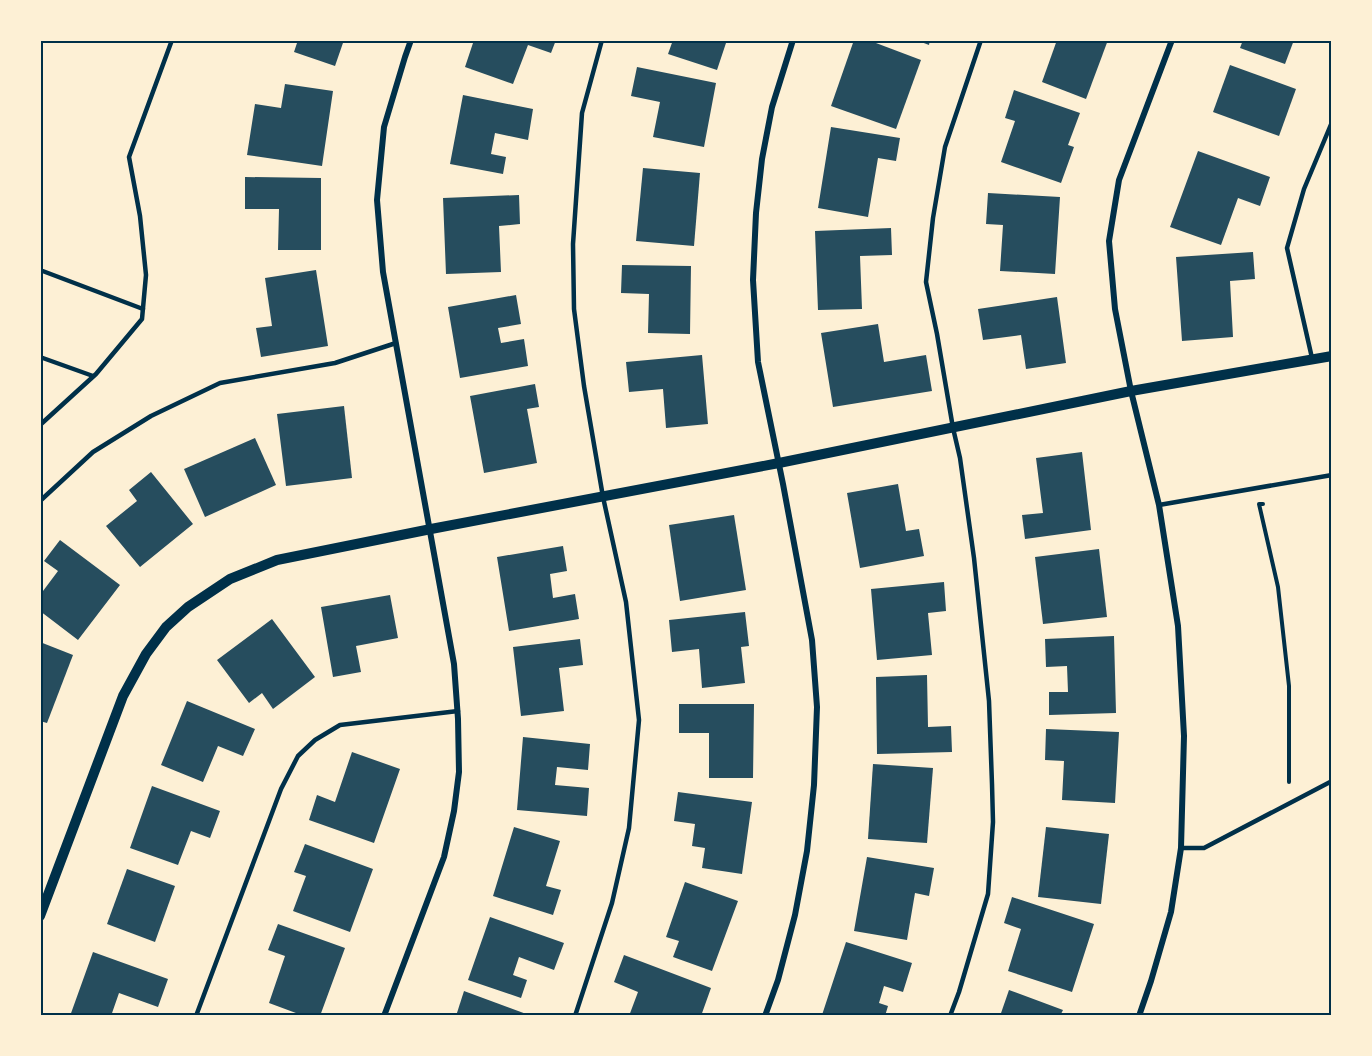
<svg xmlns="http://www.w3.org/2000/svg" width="1372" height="1056" font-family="'Archivo Narrow',sans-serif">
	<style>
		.building { fill: #264d5e }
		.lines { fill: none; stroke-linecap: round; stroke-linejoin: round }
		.path { stroke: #003049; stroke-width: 4 }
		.service { stroke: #003049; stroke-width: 4.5 }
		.minor { stroke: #003049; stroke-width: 6 }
		.tertiary { stroke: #003049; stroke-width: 10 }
		.neatline { fill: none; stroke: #003049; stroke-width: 2 }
	</style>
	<rect width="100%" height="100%" fill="#fdf0d5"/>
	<g class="building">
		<path d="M298 40H344L335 66 294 52Z"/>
		<path d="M474 40H556L551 53 528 45 513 84 465 67Z"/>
		<path d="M673 40H727L717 70 668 54Z"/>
		<path d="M854 40H868L921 60 896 129 831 106Z"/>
		<path d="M916 40H930L929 45Z"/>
		<path d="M1057 40H1108L1086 99 1042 82Z"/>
		<path d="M1243 40H1294L1285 64 1240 48Z"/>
		<path d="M1230 65 1296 89 1279 136 1213 112Z"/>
		<path d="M637 67 716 83 704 147 653 137 660 102 631 96Z"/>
		<path d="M285 84 333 91 322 166 247 155 255 104 281 108Z"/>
		<path d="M1014 90 1080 113 1068 145 1074 147 1061 183 1001 162 1015 121 1005 118Z"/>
		<path d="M463 95 533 109 528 140 495 133 491 154 506 157 503 174 450 164Z"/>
		<path d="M831 127 900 138 896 161 878 158 868 217 818 208Z"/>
		<path d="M1198 151 1270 177 1260 206 1238 198 1221 245 1170 227Z"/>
		<path d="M643 168 700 173 694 246 636 241Z"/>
		<path d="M245 177 321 178V250H278L279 209H245Z"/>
		<path d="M988 193 1060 197 1055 274 1000 271 1003 225 986 224Z"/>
		<path d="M519 195 520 224 499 226 501 272 446 274 443 198Z"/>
		<path d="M891 228 892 255 860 256 862 309 818 310 815 231Z"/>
		<path d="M1253 252 1255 279 1230 281 1233 337 1182 341 1176 257Z"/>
		<path d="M622 265 691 266 690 334 648 333 649 294 621 293Z"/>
		<path d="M316 270 328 346 261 357 256 328 272 326 265 278Z"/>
		<path d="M516 295 521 324 498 328 501 343 524 339 528 366 460 378 448 307Z"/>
		<path d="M1057 297 1066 363 1026 369 1021 335 983 340 978 309Z"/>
		<path d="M878 324 884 362 926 355 932 391 833 407 821 333Z"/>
		<path d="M702 355 708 424 666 428 663 389 629 392 626 362Z"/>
		<path d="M535 384 539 407 527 409 537 463 484 473 470 396Z"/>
		<path d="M344 406 352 478 286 486 277 414Z"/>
		<path d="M255 438 276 485 205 517 184 469Z"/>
		<path d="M1082 452 1091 530 1025 539 1022 515 1043 513 1036 458Z"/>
		<path d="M151 472 193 524 140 567 106 526 137 501 129 490Z"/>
		<path d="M898 484 906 531 919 529 924 556 860 568 847 493Z"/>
		<path d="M734 515 746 590 680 601 669 525Z"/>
		<path d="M60 540 120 585 78 640 40 611V595L58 571 44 561Z"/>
		<path d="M563 546 567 571 550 574 553 598 575 594 579 619 509 631 497 557Z"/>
		<path d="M1099 549 1107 617 1043 624 1035 557Z"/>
		<path d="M944 582 946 611 928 613 932 655 877 660 871 589Z"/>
		<path d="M390 595 398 638 356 646 361 672 333 677 321 607Z"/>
		<path d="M745 612 749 646 741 647 745 683 702 688 699 649 672 652 669 620Z"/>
		<path d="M272 619 315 677 273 709 262 693 249 703 217 660Z"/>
		<path d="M1114 636 1116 713 1049 715V692H1068L1067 666 1046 667 1045 639Z"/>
		<path d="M580 639 583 665 559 668 564 711 521 716 513 647Z"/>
		<path d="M40 642 73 655 47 723 40 721Z"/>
		<path d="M927 675 928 727 951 726 952 752 877 754 876 677Z"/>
		<path d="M187 701 255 729 243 756 218 746 203 782 161 765Z"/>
		<path d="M679 704H754L753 778H709V733H679Z"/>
		<path d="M1046 729 1119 732 1115 803 1062 800 1064 761 1045 760Z"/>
		<path d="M523 737 590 744 588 770 557 767 555 785 589 788 587 816 517 810Z"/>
		<path d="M352 752 400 769 374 843 309 820 317 795 335 802Z"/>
		<path d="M873 764 933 768 927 843 868 839Z"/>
		<path d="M152 786 220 811 210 838 191 831 178 865 130 848Z"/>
		<path d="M678 792 752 802 742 874 702 868 705 848 692 846 695 824 674 821Z"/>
		<path d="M514 827 560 841 546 886 561 890 553 915 493 896Z"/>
		<path d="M1046 827 1109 834 1101 904 1038 897Z"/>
		<path d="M305 844 373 869 350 932 293 911 306 876 294 872Z"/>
		<path d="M867 857 934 868 929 896 915 893 907 940 854 931Z"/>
		<path d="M127 869 175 886 155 942 107 924Z"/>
		<path d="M685 882 738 901 712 971 673 957 679 941 666 937Z"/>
		<path d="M1012 897 1094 924 1072 992 1008 971 1021 929 1004 923Z"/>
		<path d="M490 917 564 943 554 970 519 957 513 975 527 980 521 998 468 980Z"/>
		<path d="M278 924 345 948 320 1016H304L269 1003 285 956 268 950Z"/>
		<path d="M846 942 912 963 903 992 884 986 879 1003 888 1006 885 1016 822 1015Z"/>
		<path d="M93 952 168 979 158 1007 119 993 111 1016H70Z"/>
		<path d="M624 955 711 988 701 1016H629L638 992 614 982Z"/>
		<path d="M1009 990 1063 1010 1060 1016H1000Z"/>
		<path d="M464 991 529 1015V1016H456Z"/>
	</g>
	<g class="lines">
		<path class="path" d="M1263 504H1259L1278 587 1289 686V782"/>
		<g class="service">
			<path d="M40 270 143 309"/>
			<path d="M40 357 93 376"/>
			<path d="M1312 358 1287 248 1304 189 1332 122"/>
			<path d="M40 425 96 374 142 319 146 275 140 216 129 157 172 40"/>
			<path d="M40 501 93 452 151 416 220 383 335 363 396 343"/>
			<path d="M1159 505 1332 475"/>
			<path d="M1181 848H1204L1332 781"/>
			<path d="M196 1016 281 789 298 756 315 740 340 725 458 711"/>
			<path d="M575 1016 612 903 629 828 639 720 626 602 603 497 584 386 574 309 573 244 582 113 602 40"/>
			<path d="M950 1016 959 992 988 894 993 822 992 784 989 701 974 558 960 458 953 428 937 334 926 282 933 218 945 147 981 40"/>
		</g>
		<g class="minor">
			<path d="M384 1016 444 857 454 811 459 772 458 719 454 664 383 272 377 200 384 127 405 57 411 40"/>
			<path d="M765 1016 778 980 795 915 807 851 814 785 817 707 812 640 783 484 758 362 753 280 756 213 762 159 772 107 793 40"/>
			<path d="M1139 1016 1151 981 1171 912 1181 848 1184 736 1178 626 1159 505 1131 391 1115 309 1109 241 1119 180 1172 40"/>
		</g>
		<path class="tertiary" d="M40 916 123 696 146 654 166 627 188 607 230 579 277 560 431 529 779 463 1131 391 1332 356"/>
	</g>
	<rect width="1372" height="1056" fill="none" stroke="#fdf0d5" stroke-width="84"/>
	<rect x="42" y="42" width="1288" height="972" class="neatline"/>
</svg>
